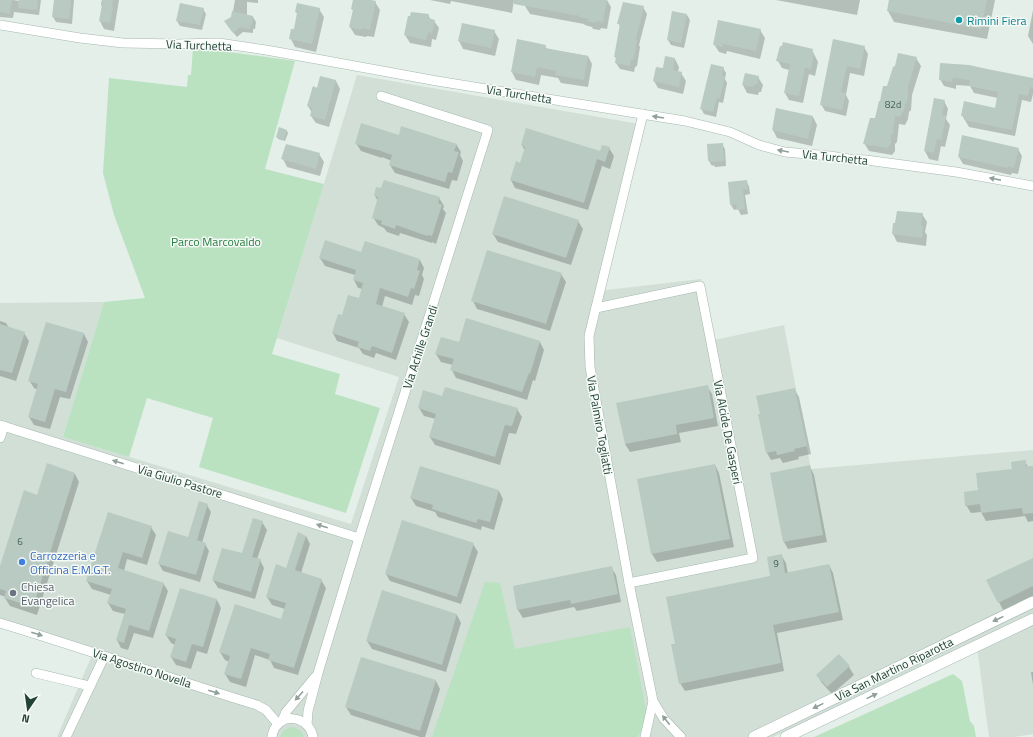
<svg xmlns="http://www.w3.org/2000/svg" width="1033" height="737" font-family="'Titillium Web',sans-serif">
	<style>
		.built { fill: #d1dfd7 }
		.green { fill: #bae2c1 }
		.shadow { fill: #0003 }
		.building { fill: #b8cac1 }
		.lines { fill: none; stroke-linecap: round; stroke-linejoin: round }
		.minor-casing { stroke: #a5b8af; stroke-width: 10 }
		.tertiary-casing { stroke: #a5b8af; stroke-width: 12 }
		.minor { stroke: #fff; stroke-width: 9 }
		.tertiary { stroke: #fff; stroke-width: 11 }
		.oneway { fill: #90a09a }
		.culture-dot { fill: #0f9aa8; stroke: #f5faf7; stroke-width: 1.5 }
		.shop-dot { fill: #3f7fe0; stroke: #f5faf7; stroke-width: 1.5 }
		.worship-dot { fill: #6b7280; stroke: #f5faf7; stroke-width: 1.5 }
		.labels { text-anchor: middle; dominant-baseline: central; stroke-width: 3; stroke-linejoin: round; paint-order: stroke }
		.number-label { font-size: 10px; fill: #476458 }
		.culture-label { font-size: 12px; fill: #0d838f; stroke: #f5faf7; text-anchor: start }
		.street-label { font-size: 12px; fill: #214235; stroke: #f5faf7 }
		.park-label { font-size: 12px; fill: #277e3e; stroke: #f5faf7 }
		.shop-label { font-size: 12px; fill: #366cbe; stroke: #f5faf7; text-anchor: start }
		.worship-label { font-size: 12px; fill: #5b616d; stroke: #f5faf7; text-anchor: start }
	</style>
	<rect width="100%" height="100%" fill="#e3efe8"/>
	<path class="built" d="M357 75 639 124 598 291 701 279 710 341 784 325 811 469 1033 450V734L1015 737H989L976 640 773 737H57L92 655 0 624V303L104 302 63 437 351 524 399 377 277 338Z"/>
	<g class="green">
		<path d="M193 47 295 61 265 169 324 184 272 354 340 374 335 394 380 408 346 513 199 467 213 418 147 398 129 457 63 437 104 302 145 298 114 215 103 173 109 78 187 87 188 75H191Z"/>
		<path d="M485 582 500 583 515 649 630 627 646 710C645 720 644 729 637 737H432Z"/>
		<path d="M953 674 962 681 970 721 974 726 976 737H814Z"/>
		<path d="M292 727C298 728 302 731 304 737H280C282 731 286 728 292 727Z"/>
	</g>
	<g class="shadow">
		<path d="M0 0H13L20 1V0H41L39 15 14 12 13 18 0 17Z"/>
		<path d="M55 0H74L72 24 56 22 53 17Z"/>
		<path d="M102 0H119L114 31 104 29 100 21 102 7 101 4Z"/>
		<path d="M235 0H258V3L247 2V16L253 17 256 22 255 29H253V33L243 32 237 37 228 26 232 17Z"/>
		<path d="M354 0H367L375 2 380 10 374 37 367 36 366 37 355 35 350 27 354 12 352 9Z"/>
		<path d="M430 0H514L512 13 451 1 450 4Z"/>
		<path d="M526 0H607L611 7 607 29 601 28 600 30 593 29 592 27 585 25 584 24 530 14 525 6Z"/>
		<path d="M776 0H860L857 15Z"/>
		<path d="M890 0H995L987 39 894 22 888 11Z"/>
		<path d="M643 7 647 14 639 45 640 47 637 66 635 67 634 72 620 69 616 63 617 60 615 57 620 27 619 24Z"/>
		<path d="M203 9 206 14 202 30 180 26 177 21Z"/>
		<path d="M319 9 324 17 316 52 295 47 291 39 295 30 298 14 296 12Z"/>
		<path d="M1033 10V44L1028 36Z"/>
		<path d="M428 15 431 20 434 21 439 28 436 40 432 39 431 47 410 43 405 35Z"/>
		<path d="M687 15 690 20 684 48 671 45 668 40Z"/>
		<path d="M760 30 765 38 760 59 727 51 726 54 719 52 714 44Z"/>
		<path d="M494 31 499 39 495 56 463 49 459 41Z"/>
		<path d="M834 41 864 47 868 54 864 76 850 73 846 95 849 101 846 116 825 111 821 104Z"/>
		<path d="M545 46 547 49 588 56 592 64 588 87 561 83 558 78 541 75 539 85 516 80 512 72Z"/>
		<path d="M812 50 818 62 815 76 809 74 803 103 789 100 785 93 789 70 782 68 778 61Z"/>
		<path d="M666 57 675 59 679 67 678 72 681 73 686 81 683 94 658 88 654 81 663 69Z"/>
		<path d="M916 58 921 66 912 95 911 110 909 112 908 119 905 125 899 124 897 142 895 144V151L892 155 869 151 864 143 876 120 888 88Z"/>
		<path d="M941 64 1033 79V94L1031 102 1022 100 1015 136 969 127 962 115 996 110 998 98 974 93 970 86 956 85V89L944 86 940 79Z"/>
		<path d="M723 68 726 73 725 79 727 83 723 103 719 102 716 117 704 114 701 108Z"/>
		<path d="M321 77 336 81 340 89 329 127 316 123 311 116 312 113 308 106 317 89Z"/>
		<path d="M758 77 763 85 761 92H759L758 95 747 93 743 85Z"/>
		<path d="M944 101 948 109 946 119 950 125 945 147 941 146 938 161 929 159 925 151Z"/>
		<path d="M813 117 817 125 812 146 777 138 773 130Z"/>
		<path d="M287 131 288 133 285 141 278 139 277 136Z"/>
		<path d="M399 136 456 144 461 152 460 155 463 161 457 181 452 180 449 189 395 173 390 165 392 161 382 157V158L361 151 356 143Z"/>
		<path d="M722 144 725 149 726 166 715 167 714 165 712 166 709 161Z"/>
		<path d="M522 145 601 153 609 148 614 156 610 169 602 166 588 210 515 188 511 180 521 164 525 151Z"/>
		<path d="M1018 149 1022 156 1018 174 1012 173 1011 175 963 164 959 157Z"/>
		<path d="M319 154 324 162 320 176 287 167 283 159Z"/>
		<path d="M746 181 749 186 750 194 745 195 748 214 741 215 738 209 734 210 731 205Z"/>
		<path d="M375 196 439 198 444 206 443 209 446 213 436 244 432 242V243L400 233 399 236 387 232 384 228 378 225 373 217 378 201Z"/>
		<path d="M922 214 927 222 925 232 927 235 926 246 897 242 893 234 894 224Z"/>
		<path d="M578 221 583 229 571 265 498 242 493 234Z"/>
		<path d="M362 254 420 260 424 268 422 275 424 279 419 296 415 295 412 305 385 296 382 307 404 314 409 322 396 360 376 353 374 358 363 354 359 348 337 341 333 333 342 316 359 300 363 289 358 288 354 280 355 275 325 266 320 258Z"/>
		<path d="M561 274 566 282 550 331 477 309 473 301Z"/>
		<path d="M0 321 6 323 9 328 24 333 29 341 16 381 0 376Z"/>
		<path d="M84 334 88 342 70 399 60 397 50 429 34 425 29 417 38 390 34 388 29 380Z"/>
		<path d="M540 342 544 350 535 381 533 380 527 400 456 378 452 370 453 365 441 362 436 354 460 343Z"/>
		<path d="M707 386 712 394 718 426 679 433 681 442 630 452 625 444Z"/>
		<path d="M794 389 799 397 811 454 798 457 799 459 783 463 780 458 771 460 767 453Z"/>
		<path d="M443 398 517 409 522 417 516 434 509 433 500 465 435 445 430 437 436 419 424 416 419 408Z"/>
		<path d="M1025 461 1028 467H1033V521L1028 522 1025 516 986 521 981 512 971 513 966 505 979 491Z"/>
		<path d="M715 465 719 473 734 547 657 562 652 554 638 480Z"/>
		<path d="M810 467 814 475 827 542 788 549 784 542Z"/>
		<path d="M75 474 79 482 37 615 10 606 5 598 6 597 0 595V570L37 496Z"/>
		<path d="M499 491 503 499 494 530 482 526 481 530 438 517 435 512 416 506 411 498Z"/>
		<path d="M207 505 211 512 202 543 205 544 209 551 200 582 163 571 159 564 189 538Z"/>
		<path d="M262 522 267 530 257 559 260 560 264 568 255 599 218 588 213 580 243 555Z"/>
		<path d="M151 527 156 535 147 565 127 559 124 571 163 583 168 591 153 638 134 633 128 650 121 648 117 640 125 614 113 611 108 603 111 595 92 589 87 581Z"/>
		<path d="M306 536 310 544 301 573 321 580 326 588 298 675 274 668 270 660 255 655 246 687 230 682 225 674 229 662 225 660 220 652 281 620 285 609 272 605 267 597 287 569Z"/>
		<path d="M473 544 478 552 461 604 390 581 386 574Z"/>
		<path d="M781 555 786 563 788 574 829 565 833 573 843 620 777 633 784 671 685 691 680 683 676 644 772 577Z"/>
		<path d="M1033 559V596L1003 610 999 602Z"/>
		<path d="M611 567 616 575 621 602 577 611 574 607 523 618 518 610 514 587Z"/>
		<path d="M217 600 221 608 207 654 197 651 191 669 176 665 171 657 175 645 171 643 166 635Z"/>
		<path d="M457 615 461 623 446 672 372 649 367 641Z"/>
		<path d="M839 655 849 667 854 675 832 694 822 683 817 675Z"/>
		<path d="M362 658 436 681 440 689 425 737H420L351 715 346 707Z"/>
		<path d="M1031 672H1033V685Z"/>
	</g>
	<g class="building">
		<path d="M0 0H12L10 14 0 12Z"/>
		<path d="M19 0H38L37 10 18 8Z"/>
		<path d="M54 0H71L69 19 52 17Z"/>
		<path d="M103 0H113L112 6 113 7 110 23 99 21Z"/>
		<path d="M353 0H371L376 1 370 30 362 28 361 30 349 27 353 10 351 9Z"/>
		<path d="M514 0H607L603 22 596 21V23L587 21 588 19 579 17 580 16 514 4Z"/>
		<path d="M889 0H987L981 29 887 11Z"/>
		<path d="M623 2 644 6 636 39H637L634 59 631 60 630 66 615 63 616 57H614L620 24H617Z"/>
		<path d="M180 3 204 8 200 25 176 21Z"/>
		<path d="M297 3 320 8 312 44 289 39 291 29H294L297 13 295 12Z"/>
		<path d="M232 11 253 16 252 25H251L250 29 240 27 233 33 224 21 231 17Z"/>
		<path d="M672 11 687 14 681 43 667 40Z"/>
		<path d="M411 12 429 14 428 18 435 20 432 33 428 32 426 40 404 35 408 16H410Z"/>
		<path d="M718 20 761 29 756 51 723 44 722 47 713 45Z"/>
		<path d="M462 23 495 30 491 48 458 41Z"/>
		<path d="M517 39 546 45 545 48 588 56 584 80 555 75 556 71 537 67 535 77 511 72Z"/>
		<path d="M833 39 865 46 860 69 847 66 841 92 846 93 842 110 820 105Z"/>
		<path d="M783 42 813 49 812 53H814L811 69 805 68 799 96 784 93 790 64 776 61 780 46H782Z"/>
		<path d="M898 53 917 57 908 87V97L907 102 905 104 904 111 902 113 900 117 895 116 893 134 891 135V143L888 148 863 144 870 118H875L879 101H880L883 86H887L893 67 895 66Z"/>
		<path d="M665 56 675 58 673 70 682 72 679 87 653 81 656 67 663 68Z"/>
		<path d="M940 63 969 65 987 69 1033 78V88L1030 87 1028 96 1019 94 1012 130 964 120 965 116H961L964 101 995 108 998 92 969 86 970 80 953 78 952 82 939 80Z"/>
		<path d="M711 64 724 67 722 76 725 77 720 98H717L713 112 700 109Z"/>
		<path d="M745 73 759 76 757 85 755 84 754 87 742 85Z"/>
		<path d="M320 76 336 80 325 120 310 116 312 108 307 106 313 86 317 88Z"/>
		<path d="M934 98 945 100 942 115 946 116 941 140 937 139 934 153 924 151Z"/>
		<path d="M776 108 813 116 808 139 772 130Z"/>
		<path d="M361 123 399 135 401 126 457 144 454 151 459 152 452 173 448 172 445 182 389 165 392 155 378 150H377L355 144Z"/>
		<path d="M279 127 287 130 284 140 276 137Z"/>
		<path d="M526 128 600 151 602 145 610 147 605 162 597 159 584 203 510 180 516 161 520 163 525 147 521 145Z"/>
		<path d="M962 135 1019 148 1014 168 1008 166V168L958 157Z"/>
		<path d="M723 143 724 161 711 162V161H708L707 144Z"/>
		<path d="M286 144 320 153 316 169 281 159Z"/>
		<path d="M384 180 440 197 438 203 442 205 432 236 428 235 427 236 396 225 395 229 381 224 382 221 372 218 378 197 374 196 376 187 381 188Z"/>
		<path d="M747 180 748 189 743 190 745 209 737 210 736 204 730 205 728 182Z"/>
		<path d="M504 196 579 220 566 258 492 234Z"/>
		<path d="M897 211 923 213 921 226H923L922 238 892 234 893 223H895Z"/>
		<path d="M325 240 361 252 365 241 420 259 417 270 420 271 414 289 411 288 408 297 380 288 376 304 405 313 392 353 372 346 370 351 357 347 359 342 332 333 338 314 342 315 348 295 359 298 363 283 353 280 356 270 319 258Z"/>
		<path d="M487 250 562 273 546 324 471 301Z"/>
		<path d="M466 318 540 341 530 374 529 373 522 392 450 370 454 359 435 354 441 337 459 342Z"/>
		<path d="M46 322 84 333 66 392 55 389 45 422 28 417 38 384 28 381Z"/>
		<path d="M0 324 25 332 12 373 0 370Z"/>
		<path d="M708 385 714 418 676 425 677 434 625 444 616 403Z"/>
		<path d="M445 387 518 408 512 426 505 425 495 457 429 437 436 414 418 408 423 390 442 396Z"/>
		<path d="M795 388 807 446 794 449 795 451 777 455 776 451 766 453 758 414H760L756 396Z"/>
		<path d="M1026 460V466H1033V513L1023 514 1022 508 981 513 980 504 965 506 964 492 978 490 976 473 1012 469 1011 462Z"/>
		<path d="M47 463 75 473 33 607 4 598 6 591 0 589V566L24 490 37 495Z"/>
		<path d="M715 464 730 539 651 554 637 479Z"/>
		<path d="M810 465 823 535 783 542 770 473Z"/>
		<path d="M420 466 499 490 490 522 478 519 476 523 432 509 433 505 410 498Z"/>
		<path d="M199 501 208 504 197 540 206 543 196 575 158 564 168 531 188 537Z"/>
		<path d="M108 512 152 526 142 558 123 552 118 568 164 583 149 631 129 625 124 643 116 640 126 609 107 603 112 589 86 581Z"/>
		<path d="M253 518 263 521 252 557 261 559 251 592 212 580 222 548 242 553Z"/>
		<path d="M402 520 474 543 457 597 385 574Z"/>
		<path d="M298 532 306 536 295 570 322 579 294 668 268 660 270 654 251 648 241 679 224 674 230 656 219 652 235 604 281 619 286 603 266 597 276 564 286 568Z"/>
		<path d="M782 554 785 573 829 564 839 612 773 625 781 663 679 684 671 644H675L666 597 770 576 767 557Z"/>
		<path d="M1033 558V586L998 603 986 580Z"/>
		<path d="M612 566 618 594 571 604 570 600 517 610 513 586Z"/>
		<path d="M180 588 217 599 203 647 192 644 186 662 170 657 176 639 165 635Z"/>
		<path d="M382 590 457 614 442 665 366 641Z"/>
		<path d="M839 654 850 666 827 687 816 675Z"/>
		<path d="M361 657 436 680 420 731 345 707Z"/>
	</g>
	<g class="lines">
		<defs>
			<g id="minor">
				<path d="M0 25 80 38 123 43 178 44 219 43 266 50 322 60 437 81 685 121 730 132 759 145 785 152 830 156 849 159 866 160 956 172 1033 186"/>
				<path d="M643 114 589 336 590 367 629 583 653 701 645 737"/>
				<path d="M596 308 700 286 753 558 629 583"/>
				<path d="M0 425 359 538"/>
				<path d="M0 438 4 426"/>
				<path d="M0 623C86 649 171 679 257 705L266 710 278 724"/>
				<path d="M36 673 90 686"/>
				<path d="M653 701 664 719 681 737"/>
				<path d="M282 721 286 712 315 677"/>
				<path d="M307 725 308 711 318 673 359 538 488 130 381 96"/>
				<path d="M66 737 104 657"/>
				<path d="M272 737C275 712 308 713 313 737"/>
			</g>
			<g id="tertiary">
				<path d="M754 737 1033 602"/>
				<path d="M786 737 1033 619"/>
			</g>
		</defs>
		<use href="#minor" class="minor-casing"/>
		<use href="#tertiary" class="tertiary-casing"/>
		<use href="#minor" class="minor"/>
		<use href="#tertiary" class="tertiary"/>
	</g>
	<defs><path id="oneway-solid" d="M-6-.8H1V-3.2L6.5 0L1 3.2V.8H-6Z"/></defs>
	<g class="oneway">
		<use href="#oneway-solid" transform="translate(658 117) rotate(-171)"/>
		<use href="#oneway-solid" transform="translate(783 151) rotate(-170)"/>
		<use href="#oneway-solid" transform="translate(995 179) rotate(-169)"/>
		<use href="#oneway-solid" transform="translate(118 462) rotate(-163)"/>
		<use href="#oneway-solid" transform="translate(322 526) rotate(-163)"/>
		<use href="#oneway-solid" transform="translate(998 619) rotate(154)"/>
		<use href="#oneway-solid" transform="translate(37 634) rotate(17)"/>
		<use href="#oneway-solid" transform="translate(214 692) rotate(18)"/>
		<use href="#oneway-solid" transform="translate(299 696) rotate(132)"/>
		<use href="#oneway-solid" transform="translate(872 696) rotate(-26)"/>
		<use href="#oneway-solid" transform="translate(818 706) rotate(154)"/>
		<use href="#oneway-solid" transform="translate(666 720) rotate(-128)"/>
	</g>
	<circle class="culture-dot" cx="959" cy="20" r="4"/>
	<circle class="shop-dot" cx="22" cy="562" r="4"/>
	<circle class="worship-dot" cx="13" cy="593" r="4"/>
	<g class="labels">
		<g class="number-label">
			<text x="893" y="104">82d</text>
			<text x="20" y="541">6</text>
			<text x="776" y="563">9</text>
		</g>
		<g class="culture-label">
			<text x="967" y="20">Rimini Fiera</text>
		</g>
		<g class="street-label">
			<text transform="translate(199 45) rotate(2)">Via Turchetta</text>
			<text transform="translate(519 94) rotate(9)">Via Turchetta</text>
			<text transform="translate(835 157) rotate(6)">Via Turchetta</text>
			<text transform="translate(420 347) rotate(-72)">Via Achille Grandi</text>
			<text transform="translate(600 425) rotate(80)">Via Palmiro Togliatti</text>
			<text transform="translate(728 432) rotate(79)">Via Alcide De Gasperi</text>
			<text transform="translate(180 481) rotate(17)">Via Giulio Pastore</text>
			<text transform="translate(142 668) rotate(18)">Via Agostino Novella</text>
			<text transform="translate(894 669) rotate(-26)">Via San Martino Riparotta</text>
		</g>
		<g class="park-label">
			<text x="216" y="241">Parco Marcovaldo</text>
		</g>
		<g class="shop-label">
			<text x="30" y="555">Carrozzeria e<tspan x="30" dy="14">Officina E.M.G.T.</tspan></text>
		</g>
		<g class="worship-label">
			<text x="21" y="586">Chiesa<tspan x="21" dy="14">Evangelica</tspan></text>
		</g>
	</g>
	<g transform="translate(28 709) rotate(193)" stroke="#f5faf7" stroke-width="3" paint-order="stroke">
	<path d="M0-3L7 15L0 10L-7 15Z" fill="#214235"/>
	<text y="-6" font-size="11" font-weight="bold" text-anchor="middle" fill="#214235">N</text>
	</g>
</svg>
